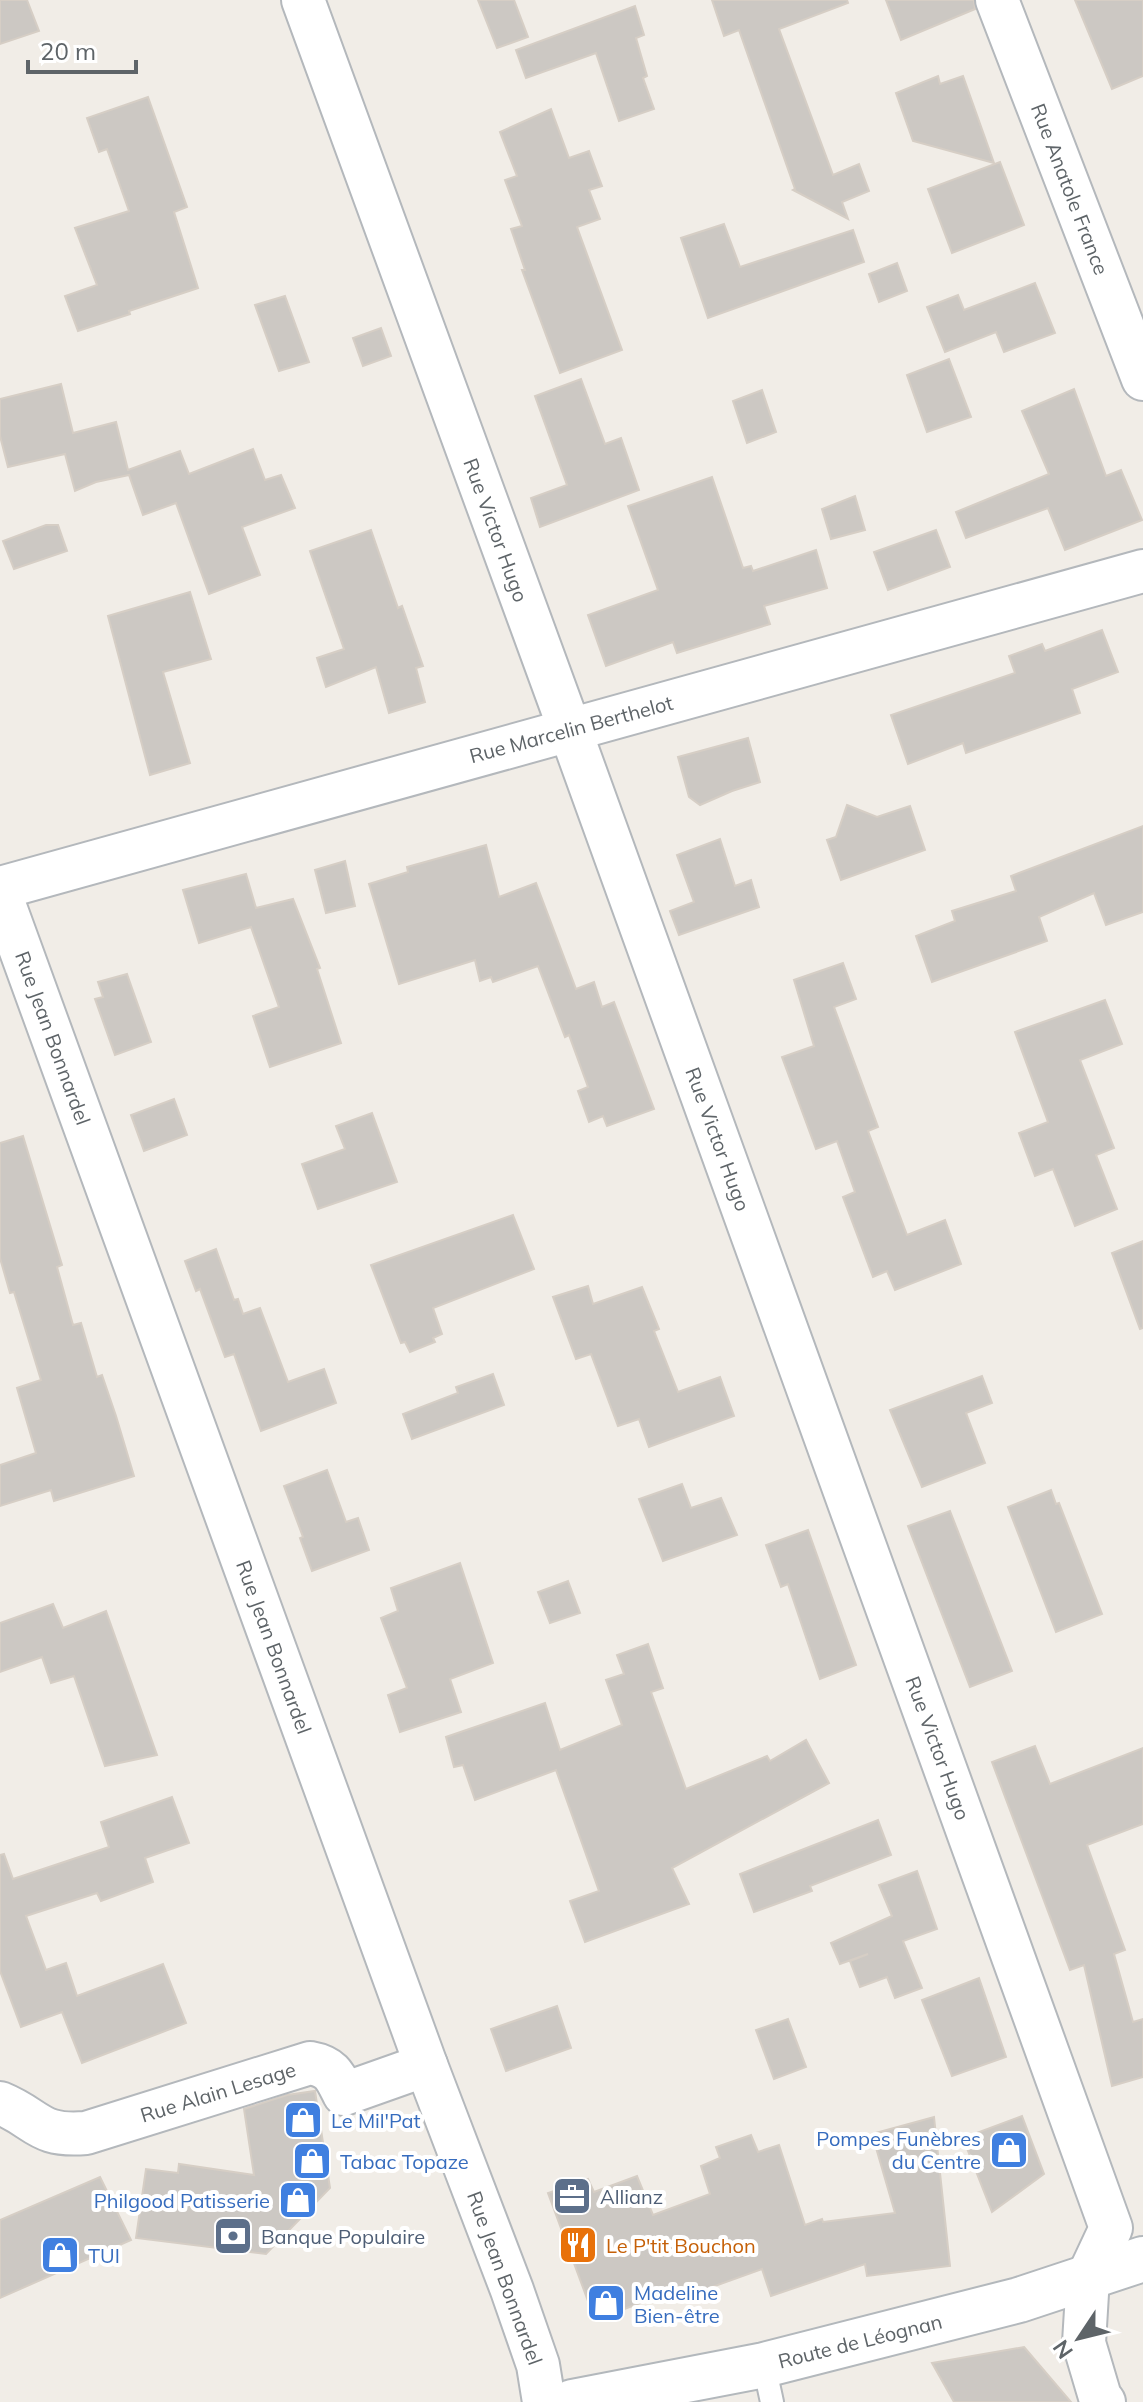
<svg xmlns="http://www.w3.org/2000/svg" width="1143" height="2402" font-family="Mulish,sans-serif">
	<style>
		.building { fill: #ccc8c3; stroke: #d6cec5; stroke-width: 2 }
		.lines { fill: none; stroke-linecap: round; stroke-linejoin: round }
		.service-casing { stroke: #b4b8bc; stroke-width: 26 }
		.minor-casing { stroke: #b4b8bc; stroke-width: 46 }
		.secondary-casing { stroke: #b3b8bc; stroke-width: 48 }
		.service { stroke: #fff; stroke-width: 22 }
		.minor { stroke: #fff; stroke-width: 42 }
		.secondary { stroke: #fff; stroke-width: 44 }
		.labels { text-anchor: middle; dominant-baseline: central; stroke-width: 8; stroke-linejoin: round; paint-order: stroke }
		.street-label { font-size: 20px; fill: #5e6468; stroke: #fff }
		.shop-label { font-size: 20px; fill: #366cbe; stroke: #fff; text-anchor: start }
		.service-label { font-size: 20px; fill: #4e5e75; stroke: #fff; text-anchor: start }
		.food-label { font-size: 20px; fill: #c56008; stroke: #fff; text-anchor: start }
	</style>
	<rect width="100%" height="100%" fill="#f1ede7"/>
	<g class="building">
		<path d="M0 0H27L39 31 0 44Z"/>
		<path d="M478 0H514L528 37 497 48Z"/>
		<path d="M712 0H847L848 3 779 29 833 175 859 164 869 191 842 202 848 219 793 190 795 189 739 30 724 36Z"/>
		<path d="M886 0H974L975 9 901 40Z"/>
		<path d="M1075 0H1143V76L1112 89Z"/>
		<path d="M635 6 644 35 636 38 647 76 643 78 654 109 619 121 596 53 526 78 516 50Z"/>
		<path d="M938 76 940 84 963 76 994 163 913 141 896 93Z"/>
		<path d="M148 97 187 207 174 212 198 288 129 311 130 314 78 331 65 296 97 285 75 228 129 211 107 149 99 152 87 118Z"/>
		<path d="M551 109 569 158 589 151 602 186 589 190 600 219 577 227 622 350 560 373 522 270H525L511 229 522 226 505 180 517 176 500 132Z"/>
		<path d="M1000 162 1024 225 952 253 928 189Z"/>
		<path d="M724 224 740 267 853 230 864 262 708 318 681 238Z"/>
		<path d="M897 263 907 291 879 302 869 274Z"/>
		<path d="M1035 283 1055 333 1004 352 996 332 945 352 927 307 958 295 964 310Z"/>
		<path d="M285 296 309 362 279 371 255 305Z"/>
		<path d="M381 328 391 356 363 366 353 338Z"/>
		<path d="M949 359 971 417 927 432 907 375Z"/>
		<path d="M581 379 605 444 621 438 639 490 540 527 531 498 567 485 535 396Z"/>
		<path d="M61 384 73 433 116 422 128 470 180 451 189 474 253 449 265 480 281 475 295 508 242 527 260 575 209 594 176 503 143 515 129 475 96 482 75 491 65 454 8 467 0 436V399Z"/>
		<path d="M1074 389 1106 476 1121 470 1142 520 1065 550 1048 508 966 538 956 512 1049 474 1022 411Z"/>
		<path d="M762 390 776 432 747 443 733 401Z"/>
		<path d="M712 477 743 568 751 566 753 571 816 550 827 588 764 606 770 624 677 653 673 642 606 666 588 615 658 590 628 506Z"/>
		<path d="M855 496 865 530 831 539 822 509Z"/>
		<path d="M46 525H58L67 551 14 569 3 541Z"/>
		<path d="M371 530 398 608 402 606 423 666 416 668 425 702 389 713 376 667 326 687 317 658 344 649 310 551Z"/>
		<path d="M936 530 950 567 888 590 874 552Z"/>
		<path d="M190 592 211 659 163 672 190 763 150 775 108 616Z"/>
		<path d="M1102 630 1118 672 1072 689 1080 713 966 753 963 743 908 764 891 715 1015 673 1009 656 1042 644 1045 651Z"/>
		<path d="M748 738 760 782 732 791 700 805 689 797 678 757Z"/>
		<path d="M847 805 877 817 910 806 925 850 841 880 827 840 836 837Z"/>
		<path d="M1143 826V912L1106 925 1094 893 1039 917 1047 941 932 982 916 936 955 921 952 911 1016 891 1011 876Z"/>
		<path d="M720 839 735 886 751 880 759 907 679 935 670 911 694 902 677 855Z"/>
		<path d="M486 845 499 897 536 883 576 989 594 982 602 1007 614 1002 654 1109 607 1126 603 1116 589 1122 578 1091 588 1087 569 1035 565 1037 538 966 493 982 491 977 480 981 475 960 399 984 369 884 408 872 407 867Z"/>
		<path d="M345 861 355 906 326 913 315 870Z"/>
		<path d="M246 874 256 908 293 899 320 968 317 969 341 1043 270 1067 253 1016 279 1007 251 927 199 943 183 890Z"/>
		<path d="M843 963 856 999 834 1007 878 1127 868 1131 907 1235 945 1220 961 1264 895 1290 887 1271 873 1277 843 1197 855 1192 837 1141 816 1149 782 1057 814 1046 794 980Z"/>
		<path d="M127 974 151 1042 115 1055 95 999 103 997 98 982Z"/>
		<path d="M1105 1000 1122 1044 1080 1060 1114 1148 1096 1155 1117 1209 1075 1226 1053 1169 1035 1176 1019 1133 1048 1122 1015 1032Z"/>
		<path d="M174 1099 187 1135 144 1151 131 1115Z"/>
		<path d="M372 1113 397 1182 318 1209 302 1164 345 1149 336 1126Z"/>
		<path d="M23 1136 62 1265 57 1267 73 1325 81 1323 97 1377 102 1375 116 1416 134 1476 54 1501 51 1490 0 1506V1465L36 1453 17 1388 41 1380 14 1292 10 1293 0 1258V1143Z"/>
		<path d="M513 1215 534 1269 433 1308 442 1334 433 1338 435 1342 410 1352 405 1342 401 1343 371 1265Z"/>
		<path d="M1143 1241V1328L1140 1329 1112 1253Z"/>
		<path d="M216 1249 234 1300 238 1299 243 1314 260 1308 288 1382 324 1369 336 1403 261 1431 234 1354 225 1357 200 1289 196 1291 185 1261Z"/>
		<path d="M588 1286 593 1304 642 1287 659 1329 654 1331 678 1392 720 1377 734 1416 649 1447 639 1419 618 1426 591 1354 576 1359 553 1297Z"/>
		<path d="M493 1374 504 1405 412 1439 403 1414 458 1393 456 1387Z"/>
		<path d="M982 1376 992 1403 966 1413 985 1463 922 1487 890 1410Z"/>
		<path d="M327 1470 346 1522 358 1518 369 1550 312 1571 300 1538 303 1537 284 1486Z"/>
		<path d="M682 1484 691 1508 721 1498 737 1535 663 1561 639 1499Z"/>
		<path d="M1051 1490 1056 1504 1059 1503 1102 1614 1056 1632 1008 1507Z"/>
		<path d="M950 1511 1012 1671 970 1687 908 1526Z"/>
		<path d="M808 1530 856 1665 820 1679 788 1584 781 1587 766 1545Z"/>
		<path d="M460 1563 493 1663 450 1679 461 1712 400 1732 388 1695 407 1688 381 1618 398 1611 391 1588Z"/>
		<path d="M568 1581 580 1613 550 1623 538 1592Z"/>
		<path d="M53 1604 63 1628 106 1611 157 1755 105 1766 74 1676 51 1683 42 1657 0 1672V1623Z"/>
		<path d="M648 1644 663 1688 651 1692 686 1789 767 1756 770 1761 806 1740 829 1783 672 1868 689 1904 585 1942 570 1901 599 1891 556 1770 475 1800 463 1765 454 1767 446 1737 545 1703 560 1750 622 1725 606 1680 624 1674 617 1655Z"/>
		<path d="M1035 1746 1050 1784 1143 1748V1824L1087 1845 1125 1950 1114 1954 1133 2022 1143 2019V2077L1112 2086 1084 1965 1070 1970 992 1762Z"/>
		<path d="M172 1797 189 1843 145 1858 153 1882 101 1901 97 1893 26 1916 46 1970 66 1963 77 1996 163 1964 186 2023 82 2063 62 2012 21 2027 0 1971V1855L4 1854 13 1879 109 1847 101 1822Z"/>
		<path d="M878 1820 891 1855 810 1886 812 1891 754 1912 740 1874Z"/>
		<path d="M917 1871 937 1929 903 1941 922 1988 895 1998 887 1977 860 1987 850 1961 868 1954 840 1964 831 1943 892 1916 879 1885Z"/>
		<path d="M979 1978 1006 2057 952 2076 922 2000Z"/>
		<path d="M557 2006 571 2048 506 2071 491 2029Z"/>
		<path d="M788 2019 806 2067 774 2079 756 2030Z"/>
		<path d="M315 2091 330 2188 266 2254 136 2238 146 2169 178 2173 179 2164 254 2175 244 2109 287 2095Z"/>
		<path d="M1022 2116 1044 2174 992 2212 963 2138Z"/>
		<path d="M934 2117 950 2266 867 2276 865 2264 771 2296 762 2269 690 2295 686 2286 595 2320 548 2193 588 2179 594 2192 637 2176 653 2215 710 2194 701 2166 720 2158 716 2147 751 2135 758 2152 779 2145 805 2225 822 2219 823 2222 895 2213 872 2134Z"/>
		<path d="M100 2177 131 2240 0 2298V2220Z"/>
		<path d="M1024 2347 1071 2402H954L932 2363Z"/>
	</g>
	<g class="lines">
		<defs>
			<path id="service" d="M764 2365 772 2402"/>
			<g id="minor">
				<path d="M303 0 570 730 1111 2228 1088 2277 1084 2343 1100 2397 1104 2402"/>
				<path d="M997 0 1143 379"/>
				<path d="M0 888 1143 571"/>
				<path d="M0 893 426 2065 512 2290 538 2365 544 2402"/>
				<path d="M0 2103C39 2119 37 2137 86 2133L310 2063C332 2067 335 2076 344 2094L426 2065"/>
			</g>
			<path id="secondary" d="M572 2402 764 2365 1019 2300 1143 2259"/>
		</defs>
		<use href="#service" class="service-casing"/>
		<use href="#minor" class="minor-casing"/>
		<use href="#secondary" class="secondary-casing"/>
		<use href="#service" class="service"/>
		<use href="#minor" class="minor"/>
		<use href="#secondary" class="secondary"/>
	</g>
	<defs>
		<symbol id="shop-square" viewBox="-11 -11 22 22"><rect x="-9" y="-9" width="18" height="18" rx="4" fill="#3f7fe0" stroke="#fff"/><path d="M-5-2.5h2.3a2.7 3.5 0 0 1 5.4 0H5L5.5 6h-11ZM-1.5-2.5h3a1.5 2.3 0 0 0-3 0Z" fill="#fff"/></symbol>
		<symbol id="office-square" viewBox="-11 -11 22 22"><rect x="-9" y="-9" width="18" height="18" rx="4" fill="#5c6f8a" stroke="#fff"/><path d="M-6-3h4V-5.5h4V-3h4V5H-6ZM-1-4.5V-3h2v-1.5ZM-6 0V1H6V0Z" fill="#fff"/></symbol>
		<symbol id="bank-square" viewBox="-11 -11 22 22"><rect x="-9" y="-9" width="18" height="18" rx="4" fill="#5c6f8a" stroke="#fff"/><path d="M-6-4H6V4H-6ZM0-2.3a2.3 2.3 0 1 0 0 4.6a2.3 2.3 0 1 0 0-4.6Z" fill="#fff"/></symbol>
		<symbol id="restaurant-square" viewBox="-11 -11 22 22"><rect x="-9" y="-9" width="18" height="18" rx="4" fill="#e8710a" stroke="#fff"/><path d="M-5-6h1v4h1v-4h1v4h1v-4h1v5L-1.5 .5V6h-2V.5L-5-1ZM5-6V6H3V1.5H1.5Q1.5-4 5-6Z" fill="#fff"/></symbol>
	</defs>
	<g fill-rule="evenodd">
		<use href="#shop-square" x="281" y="2098" width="44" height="44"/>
		<use href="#shop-square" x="987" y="2128" width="44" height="44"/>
		<use href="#shop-square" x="290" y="2139" width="44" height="44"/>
		<use href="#office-square" x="550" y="2174" width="44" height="44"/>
		<use href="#shop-square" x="276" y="2178" width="44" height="44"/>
		<use href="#bank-square" x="211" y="2214" width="44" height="44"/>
		<use href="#restaurant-square" x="556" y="2223" width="44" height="44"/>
		<use href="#shop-square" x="38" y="2233" width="44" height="44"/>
		<use href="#shop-square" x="584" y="2281" width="44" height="44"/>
	</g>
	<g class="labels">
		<g class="street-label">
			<text transform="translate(1070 189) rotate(69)">Rue Anatole France</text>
			<text transform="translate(496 530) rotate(70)">Rue Victor Hugo</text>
			<text transform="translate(571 729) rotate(-15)">Rue Marcelin Berthelot</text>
			<text transform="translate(53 1038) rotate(70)">Rue Jean Bonnardel</text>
			<text transform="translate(718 1139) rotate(70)">Rue Victor Hugo</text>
			<text transform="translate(274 1647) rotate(70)">Rue Jean Bonnardel</text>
			<text transform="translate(938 1748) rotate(70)">Rue Victor Hugo</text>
			<text transform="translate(218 2092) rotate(-17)">Rue Alain Lesage</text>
			<text transform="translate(505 2278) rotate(70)">Rue Jean Bonnardel</text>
			<text transform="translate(860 2341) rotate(-14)">Route de Léognan</text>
		</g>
		<g class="shop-label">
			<text x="331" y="2120">Le Mil'Pat</text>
			<text x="981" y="2138" text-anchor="end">Pompes Funèbres<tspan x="981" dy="23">du Centre</tspan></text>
			<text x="340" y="2161">Tabac Topaze</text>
			<text x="270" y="2200" text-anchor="end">Philgood Patisserie</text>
			<text x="88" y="2255">TUI</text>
			<text x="634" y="2292">Madeline<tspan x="634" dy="23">Bien-être</tspan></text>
		</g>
		<g class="service-label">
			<text x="600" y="2196">Allianz</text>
			<text x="261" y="2236">Banque Populaire</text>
		</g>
		<g class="food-label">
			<text x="606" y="2245">Le P'tit Bouchon</text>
		</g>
	</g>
	<g transform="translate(1079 2338) rotate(235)" stroke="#ffffff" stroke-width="6" paint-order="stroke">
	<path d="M0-6L14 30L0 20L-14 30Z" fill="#5e6468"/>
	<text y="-12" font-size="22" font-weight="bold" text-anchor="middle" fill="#5e6468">N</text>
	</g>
	<path d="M28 60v12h108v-12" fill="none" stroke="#5e6468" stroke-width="4"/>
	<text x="40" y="60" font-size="24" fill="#5e6468" stroke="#ffffff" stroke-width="6" paint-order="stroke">20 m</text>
</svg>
